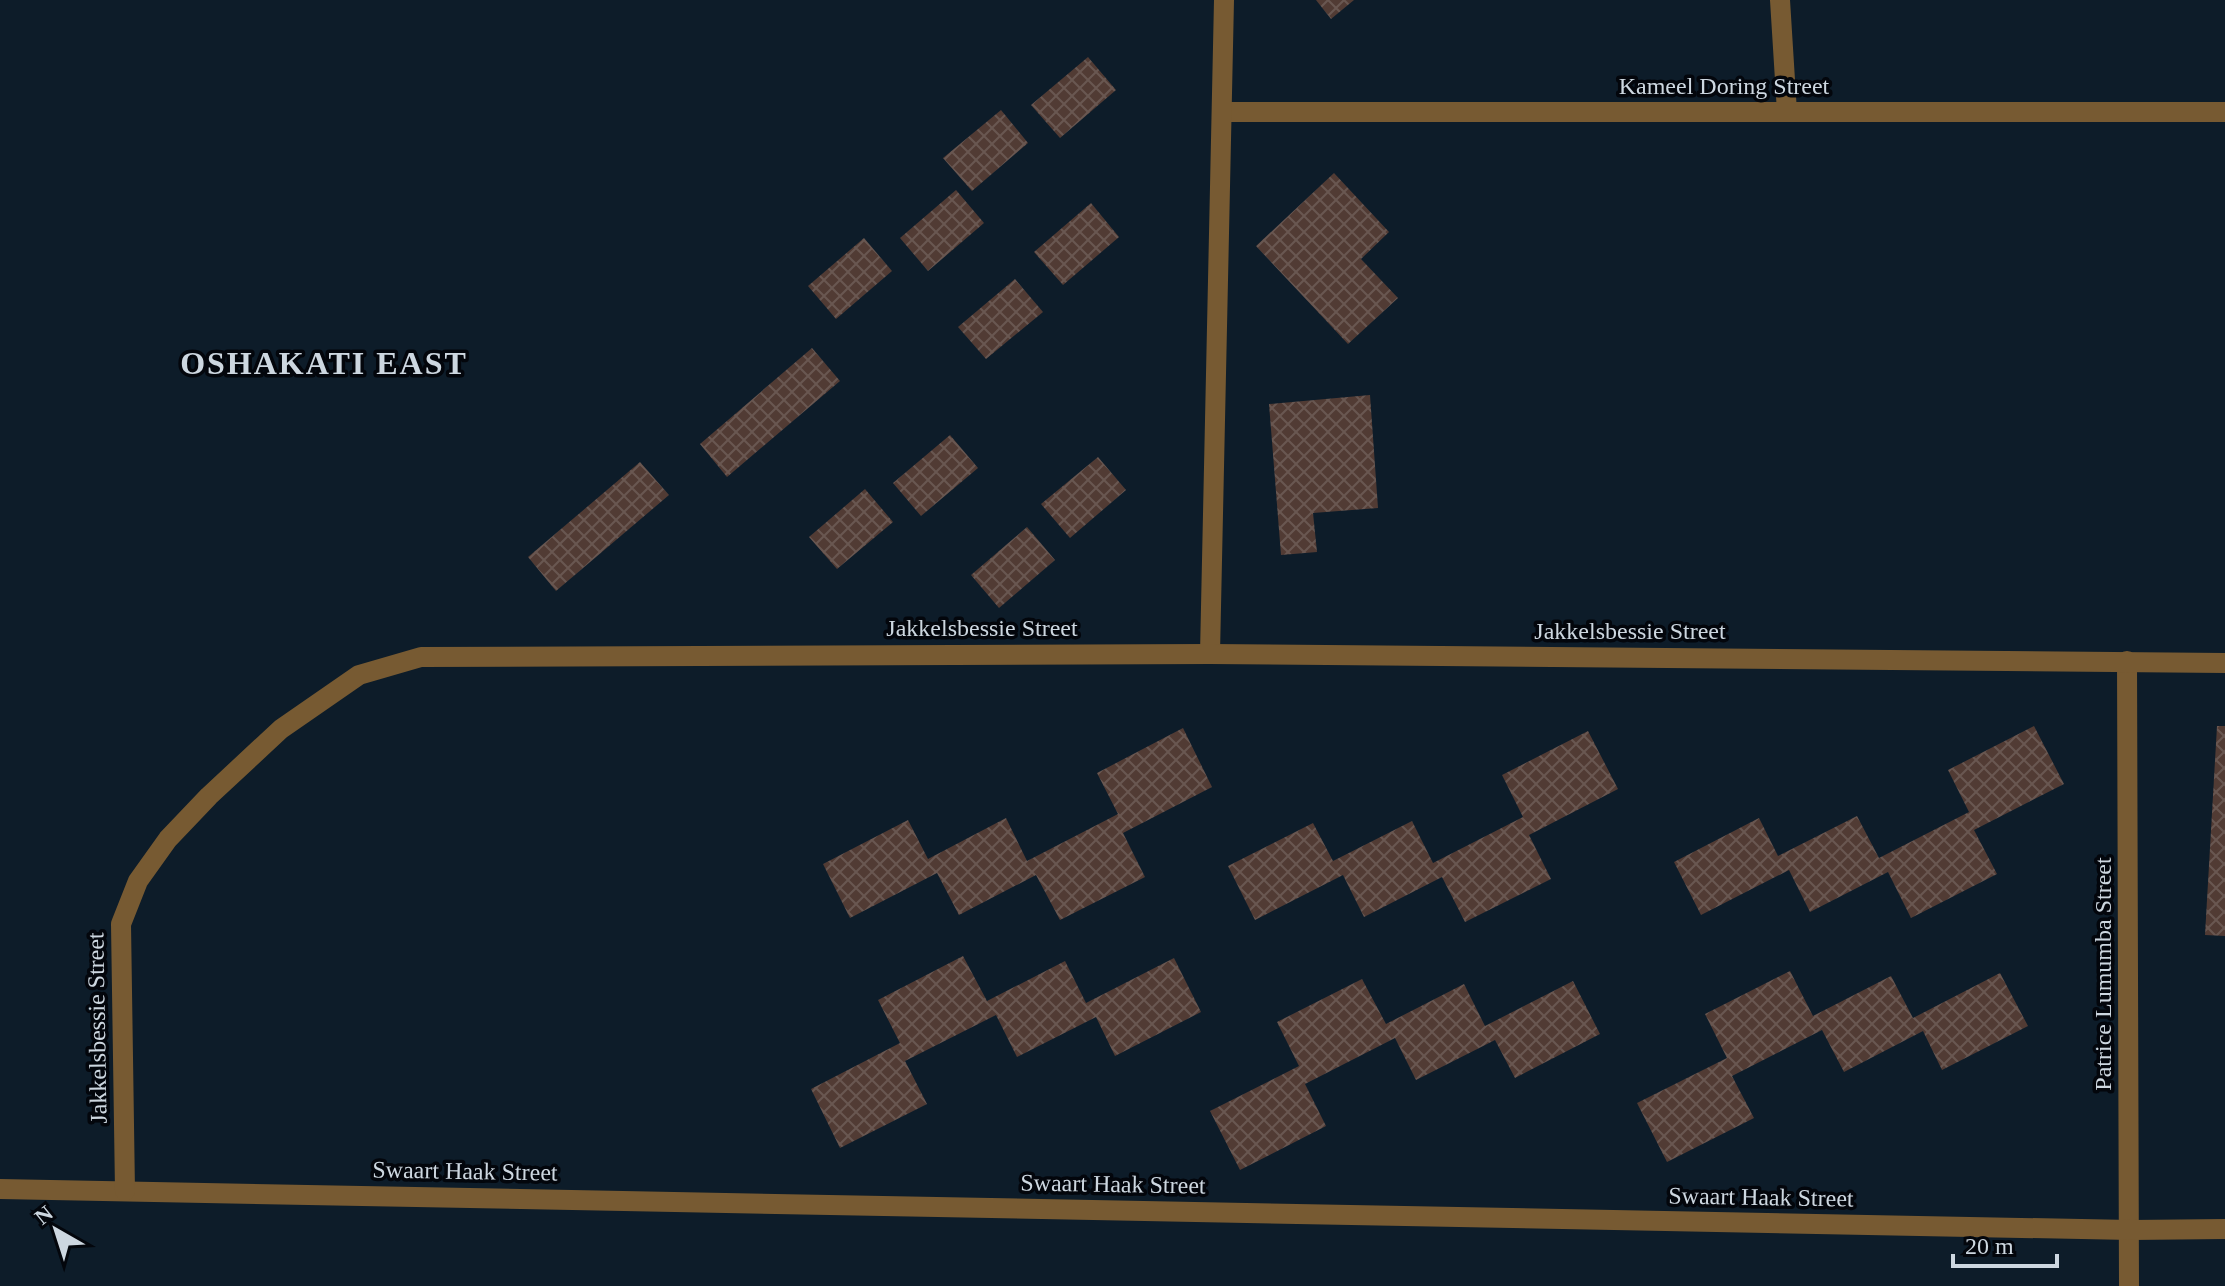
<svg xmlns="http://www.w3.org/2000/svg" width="2225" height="1286" font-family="Georgia,serif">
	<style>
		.building { fill: url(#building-cross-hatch) }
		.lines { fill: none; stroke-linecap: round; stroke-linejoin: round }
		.minor { stroke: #775a32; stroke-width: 20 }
		.labels { text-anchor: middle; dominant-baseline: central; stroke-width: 7; stroke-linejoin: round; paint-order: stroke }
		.street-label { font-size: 24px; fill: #cdd7e0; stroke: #03060c }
		.district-label { font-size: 32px; font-weight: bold; letter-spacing: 2px; fill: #cdd7e0; stroke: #03060c }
	</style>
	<defs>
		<pattern id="building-cross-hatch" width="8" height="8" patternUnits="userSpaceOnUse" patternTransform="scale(2)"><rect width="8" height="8" fill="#513b34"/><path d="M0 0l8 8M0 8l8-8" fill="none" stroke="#695751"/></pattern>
	</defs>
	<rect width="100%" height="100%" fill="#0d1c29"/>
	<g class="building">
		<path d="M1316 0H1354L1331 19Z"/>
		<path d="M1088 57 1116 90 1060 138 1031 105Z"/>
		<path d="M1001 110 1028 143 972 191 943 158Z"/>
		<path d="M1334 173 1389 232 1361 259 1398 298 1348 344 1256 246Z"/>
		<path d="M956 190 984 223 928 271 900 238Z"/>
		<path d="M1091 203 1119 237 1063 285 1034 252Z"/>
		<path d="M864 238 892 271 836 319 808 286Z"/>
		<path d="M1015 279 1043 312 986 359 958 327Z"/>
		<path d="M812 348 840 381 727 477 700 444Z"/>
		<path d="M1370 395 1378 508 1313 513 1317 552 1281 555 1269 404Z"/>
		<path d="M950 435 978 468 921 516 893 483Z"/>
		<path d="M1098 457 1126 490 1070 538 1041 504Z"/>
		<path d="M640 462 669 495 556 591 528 557Z"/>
		<path d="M865 489 893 522 837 569 809 537Z"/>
		<path d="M1027 527 1055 560 999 608 971 575Z"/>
		<path d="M2034 726 2064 784 1974 830 1997 874 1911 918 1888 872 1810 912 1789 870 1701 915 1674 862 1759 818 1778 856 1857 816 1879 858 1969 812 1948 770Z"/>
		<path d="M2217 726H2225V936L2205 935Z"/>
		<path d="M1183 728 1212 787 1123 833 1145 877 1060 920 1036 875 959 915 937 873 850 918 823 864 908 820 928 859 1006 818 1027 861 1118 814 1097 773Z"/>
		<path d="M1588 731 1618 789 1529 835 1551 879 1465 922 1442 877 1364 917 1343 875 1255 920 1228 866 1313 823 1333 861 1412 821 1433 863 1523 817 1502 775Z"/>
		<path d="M963 956 987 1001 1065 961 1086 1003 1174 958 1201 1012 1115 1056 1096 1017 1017 1057 996 1015 905 1061 927 1104 840 1148 811 1089 900 1043 878 1000Z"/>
		<path d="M1790 971 1813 1016 1891 976 1913 1018 2000 973 2028 1026 1942 1070 1923 1031 1844 1072 1822 1030 1732 1076 1754 1118 1667 1162 1637 1103 1727 1058 1705 1014Z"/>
		<path d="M1362 979 1386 1024 1464 984 1485 1026 1573 981 1600 1034 1515 1078 1495 1040 1416 1080 1395 1038 1305 1084 1326 1126 1240 1170 1210 1111 1299 1066 1277 1022Z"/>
	</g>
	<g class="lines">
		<g class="minor">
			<path d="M1780 0 1787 112"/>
			<path d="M1223 112H2225"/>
			<path d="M1210 654 1224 0"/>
			<path d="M2127 661 2129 1286"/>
			<path d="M0 1189 2131 1230 2225 1229"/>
			<path d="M125 1191 121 924 138 881 168 839 209 796 281 729 359 675 421 657 1210 654 2225 663"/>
		</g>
	</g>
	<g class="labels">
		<g class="street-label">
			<text x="1724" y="86">Kameel Doring Street</text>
			<text x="982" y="628">Jakkelsbessie Street</text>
			<text x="1630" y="631">Jakkelsbessie Street</text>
			<text transform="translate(2103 974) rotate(-90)">Patrice Lumumba Street</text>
			<text transform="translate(97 1028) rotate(-91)">Jakkelsbessie Street</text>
			<text transform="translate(465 1171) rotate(1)">Swaart Haak Street</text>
			<text transform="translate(1113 1184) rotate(1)">Swaart Haak Street</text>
			<text transform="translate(1761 1197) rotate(1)">Swaart Haak Street</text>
		</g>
		<g class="district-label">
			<text x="324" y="363">OSHAKATI EAST</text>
		</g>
	</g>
	<g transform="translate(56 1230) rotate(321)" stroke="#03060c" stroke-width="6" paint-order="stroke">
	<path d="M0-6L14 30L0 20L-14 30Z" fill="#cdd7e0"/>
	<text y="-12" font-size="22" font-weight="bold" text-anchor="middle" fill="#cdd7e0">N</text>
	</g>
	<path d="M1953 1254v12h104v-12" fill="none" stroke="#cdd7e0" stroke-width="4"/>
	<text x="1965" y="1254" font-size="24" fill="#cdd7e0" stroke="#03060c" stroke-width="6" paint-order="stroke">20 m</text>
</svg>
